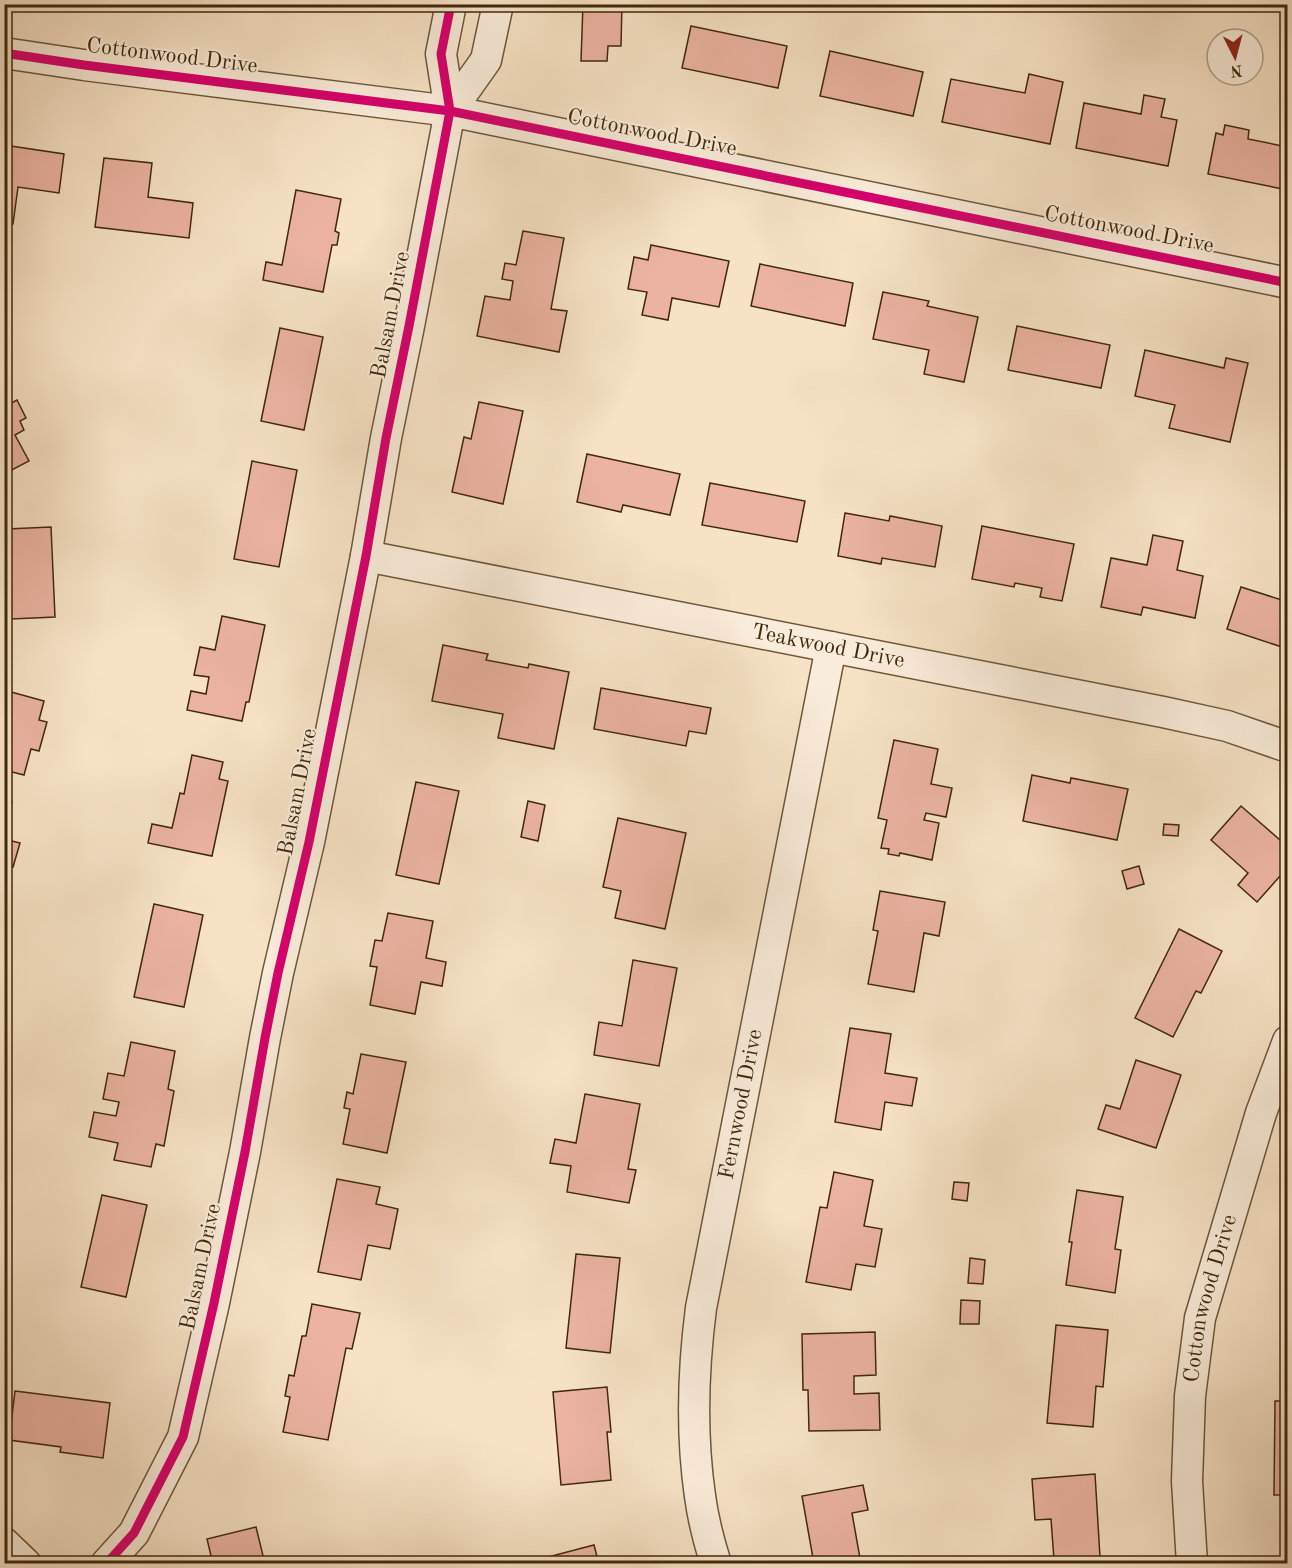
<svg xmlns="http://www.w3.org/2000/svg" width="1292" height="1568" font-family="'Old Standard TT',serif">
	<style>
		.building { fill: #ecb3a3; stroke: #3f290c; stroke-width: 1.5 }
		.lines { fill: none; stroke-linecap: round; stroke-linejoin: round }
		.street-casing { stroke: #6d573a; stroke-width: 33 }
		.street { stroke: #faecda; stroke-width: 30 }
		.cycleway-casing { stroke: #faecda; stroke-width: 13 }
		.cycleway { stroke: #d6006c; stroke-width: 9 }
		.labels { text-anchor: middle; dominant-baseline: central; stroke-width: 4.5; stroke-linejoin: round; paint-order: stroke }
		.street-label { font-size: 22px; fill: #3f290c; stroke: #faecda }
	</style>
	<rect width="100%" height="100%" fill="#f7e2c6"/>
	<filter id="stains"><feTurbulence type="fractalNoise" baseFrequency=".00333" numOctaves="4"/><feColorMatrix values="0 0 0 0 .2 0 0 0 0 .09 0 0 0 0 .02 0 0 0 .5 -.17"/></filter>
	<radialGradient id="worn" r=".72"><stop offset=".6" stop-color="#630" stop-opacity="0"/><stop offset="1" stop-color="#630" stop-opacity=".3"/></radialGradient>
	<g class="building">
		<path d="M331 4H344L340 10Z"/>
		<path d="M583 4H622L621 46H608L607 61H581Z"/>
		<path d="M691 26 787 46 778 88 682 68Z"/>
		<path d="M830 51 923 72 913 116 820 96Z"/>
		<path d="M1029 74 1063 82 1050 144 942 122 951 79 1025 93Z"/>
		<path d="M1144 95 1165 99 1161 117 1177 120 1168 166 1076 148 1084 103 1141 114Z"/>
		<path d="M1225 125 1249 130 1248 139 1288 147V190L1208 174 1216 133 1223 135Z"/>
		<path d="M4 145 64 154 59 193 18 187 13 224 4 223Z"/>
		<path d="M104 158 152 163 148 197 193 203 189 238 95 227Z"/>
		<path d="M296 190 341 199 335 231 339 233 337 245H332L323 292 263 280 266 262 282 265Z"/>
		<path d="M523 231 564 238 551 309 567 311 559 352 477 336 485 296 510 300 513 281 502 279 505 263 516 265Z"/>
		<path d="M651 245 729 261 719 307 672 298 668 320 642 315 647 292 628 289 634 257 648 260Z"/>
		<path d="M760 264 853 283 845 326 751 306Z"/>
		<path d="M883 292 929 301 927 306 978 317 964 382 924 374 929 350 873 339Z"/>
		<path d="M1017 326 1110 345 1101 388 1008 370Z"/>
		<path d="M280 328 323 337 304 430 261 421Z"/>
		<path d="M1145 350 1224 368 1226 358 1248 363 1230 442 1169 428 1175 405 1135 396Z"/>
		<path d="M1288 394V421L1283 420Z"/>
		<path d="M17 400 26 418 20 421 24 430 15 435 29 461 4 474V407Z"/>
		<path d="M479 402 523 411 503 504 452 492 464 437 471 439Z"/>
		<path d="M587 454 680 474 670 515 623 505 621 512 577 502Z"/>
		<path d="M252 461 297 470 279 567 234 559Z"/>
		<path d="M710 483 805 501 797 542 702 525Z"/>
		<path d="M845 513 889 521 890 516 942 526 935 567 882 558 881 564 838 556Z"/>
		<path d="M982 526 1074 544 1062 601 1040 597 1042 588 1015 583 1014 587 972 579Z"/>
		<path d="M51 527 55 617 11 619 7 529Z"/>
		<path d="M1153 535 1183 541 1177 570 1203 576 1195 618 1143 607 1141 615 1101 607 1111 558 1147 565Z"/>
		<path d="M1241 587 1288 602V649L1227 629Z"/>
		<path d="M222 616 265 625 249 702H246L242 721 187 710 191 691 206 694 209 677 194 675 200 647 215 650Z"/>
		<path d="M443 645 488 654 486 660 528 668 529 664 569 672 554 749 498 738 503 714 432 701Z"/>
		<path d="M601 688 711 708 706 734 689 731 686 746 594 729Z"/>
		<path d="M4 690 44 701 39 720 47 722 39 751 31 749 24 775 4 770Z"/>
		<path d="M894 740 938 749 931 784 952 788 946 817 926 813 924 820 939 823 932 860 900 853 899 856 888 854 889 849 881 848 887 820 878 818Z"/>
		<path d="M192 755 223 762 219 779 228 781 212 856 148 843 152 824 172 828 180 793 184 794Z"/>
		<path d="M1032 775 1070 783 1071 778 1128 789 1117 840 1023 821Z"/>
		<path d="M416 782 459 791 439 884 396 875Z"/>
		<path d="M4 800 12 802 4 830Z"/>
		<path d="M528 801 545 805 538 841 521 837Z"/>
		<path d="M1241 806 1288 847V867L1257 902 1238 885 1248 873 1211 840Z"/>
		<path d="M618 818 686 833 665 929 615 918 621 891 603 887Z"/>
		<path d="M1164 824 1179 825 1178 836 1163 835Z"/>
		<path d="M4 839 20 843 13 867 4 865Z"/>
		<path d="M1139 866 1144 884 1127 889 1122 871Z"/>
		<path d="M880 891 945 902 939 936 924 933 914 992 868 984 878 931 873 930Z"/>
		<path d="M154 904 203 915 184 1007 134 997Z"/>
		<path d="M388 913 433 921 426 958 446 962 442 986 421 982 415 1014 370 1005 377 967 370 966 375 940 382 941Z"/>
		<path d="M1179 929 1222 951 1201 993 1196 991 1173 1037 1135 1018Z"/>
		<path d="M633 960 677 968 659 1066 594 1055 599 1022 622 1026Z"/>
		<path d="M850 1028 891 1034 885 1073 917 1078 912 1106 885 1102 881 1130 835 1122Z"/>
		<path d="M131 1042 175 1051 168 1089 174 1091 164 1146 156 1144 151 1167 114 1160 118 1143 89 1137 94 1112 116 1116 119 1102 103 1099 108 1073 124 1076Z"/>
		<path d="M361 1054 406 1062 387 1153 343 1144 350 1109 344 1108 347 1092 353 1094Z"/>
		<path d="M1136 1060 1181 1075 1156 1148 1098 1129 1106 1105 1120 1109Z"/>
		<path d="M585 1094 640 1104 628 1169 636 1170 629 1203 567 1192 571 1166 550 1163 555 1139 576 1143Z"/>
		<path d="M834 1172 873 1180 864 1226 882 1229 875 1267 856 1264 851 1290 806 1282 820 1207 827 1208Z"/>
		<path d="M337 1179 380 1187 376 1204 398 1209 390 1249 368 1245 361 1280 318 1272Z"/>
		<path d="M954 1182 969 1183 967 1201 952 1199Z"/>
		<path d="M1077 1190 1123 1197 1115 1249 1121 1250 1115 1293 1066 1285 1072 1242H1069Z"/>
		<path d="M102 1195 147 1205 126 1297 81 1287Z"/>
		<path d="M576 1254 620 1258 610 1353 566 1348Z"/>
		<path d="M970 1258 985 1260 983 1284 968 1283Z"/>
		<path d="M961 1300 980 1301 979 1324H960Z"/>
		<path d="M312 1304 360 1313 352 1349 346 1348 328 1440 283 1432 290 1397 285 1396 289 1375 294 1376 302 1336H306Z"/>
		<path d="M1056 1325 1108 1330 1103 1387 1096 1386 1093 1427 1047 1423Z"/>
		<path d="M875 1332 876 1375 854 1376V1394L879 1393 880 1430 809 1431 808 1390H803L802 1334Z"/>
		<path d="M607 1387 611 1432H607L611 1480 561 1485 553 1392Z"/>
		<path d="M15 1391 110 1403 103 1458 60 1452 61 1447 9 1440Z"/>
		<path d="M1275 1401H1288V1495H1274Z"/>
		<path d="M1095 1474 1100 1557 1054 1560 1051 1519 1035 1520 1032 1479Z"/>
		<path d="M863 1485 868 1510 852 1513 861 1564H814L802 1496Z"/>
		<path d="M256 1527 265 1564H213L207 1539Z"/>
		<path d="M594 1545 599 1564H550L548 1557Z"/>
	</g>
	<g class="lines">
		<defs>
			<g id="street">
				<path d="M4 53 84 65 450 111 1288 283"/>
				<path d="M450 111 486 60 498 4"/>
				<path id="s1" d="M366 556 1163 712 1227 726 1288 747"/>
				<path d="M4 1543 26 1564"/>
				<path d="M106 1564 134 1533 183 1437 214 1303 245 1152 265 1038 278 973 309 842 366 556 386 438 409 326 450 111 441 54 451 4"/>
				<path id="s2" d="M716 1564C709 1542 703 1519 700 1496 691 1434 693 1370 701 1308L831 647"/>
				<path id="s3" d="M1192 1564 1187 1481 1190 1396 1200 1318 1261 1113 1288 1041"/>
			</g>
		</defs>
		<use href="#street" class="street-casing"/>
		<use href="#street" class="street"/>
		<defs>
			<g id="cycleway">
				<path d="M4 53 84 65 450 111 1288 283"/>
				<path d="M106 1564 134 1533 183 1437 214 1303 245 1152 265 1038 278 973 309 842 366 556 386 438 409 326 450 111 441 54 451 4"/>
			</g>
		</defs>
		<use href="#cycleway" class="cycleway-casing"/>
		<use href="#cycleway" class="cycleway"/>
	</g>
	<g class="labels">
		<g class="street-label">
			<text transform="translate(172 56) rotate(7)">Cottonwood Drive</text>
			<text transform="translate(652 133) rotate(11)">Cottonwood Drive</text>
			<text transform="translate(1129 230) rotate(11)">Cottonwood Drive</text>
			<text transform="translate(391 315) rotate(-79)">Balsam Drive</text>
			<text stroke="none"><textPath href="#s1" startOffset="471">Teakwood Drive</textPath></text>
			<text transform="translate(298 792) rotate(-79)">Balsam Drive</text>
			<text stroke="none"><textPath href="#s2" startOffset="466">Fernwood Drive</textPath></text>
			<text transform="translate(201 1267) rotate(-78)">Balsam Drive</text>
			<text stroke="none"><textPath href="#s3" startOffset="268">Cottonwood Drive</textPath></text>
		</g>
	</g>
	<rect width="1292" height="1568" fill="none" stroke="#f7e2c6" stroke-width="24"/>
	<rect x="6" y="6" width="1280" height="1556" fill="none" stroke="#3f290c" stroke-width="3"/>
	<rect x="12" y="12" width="1268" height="1544" fill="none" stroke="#3f290c" stroke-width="1.5"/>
	<g transform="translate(1235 57) rotate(174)"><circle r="28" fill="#faecda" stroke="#af9e88" stroke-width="1.5"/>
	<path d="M0-4.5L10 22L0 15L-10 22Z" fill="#8f2418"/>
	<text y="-9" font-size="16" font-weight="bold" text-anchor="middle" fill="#3f290c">N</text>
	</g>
	<rect width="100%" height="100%" filter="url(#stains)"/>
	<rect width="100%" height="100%" fill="url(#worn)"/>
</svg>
